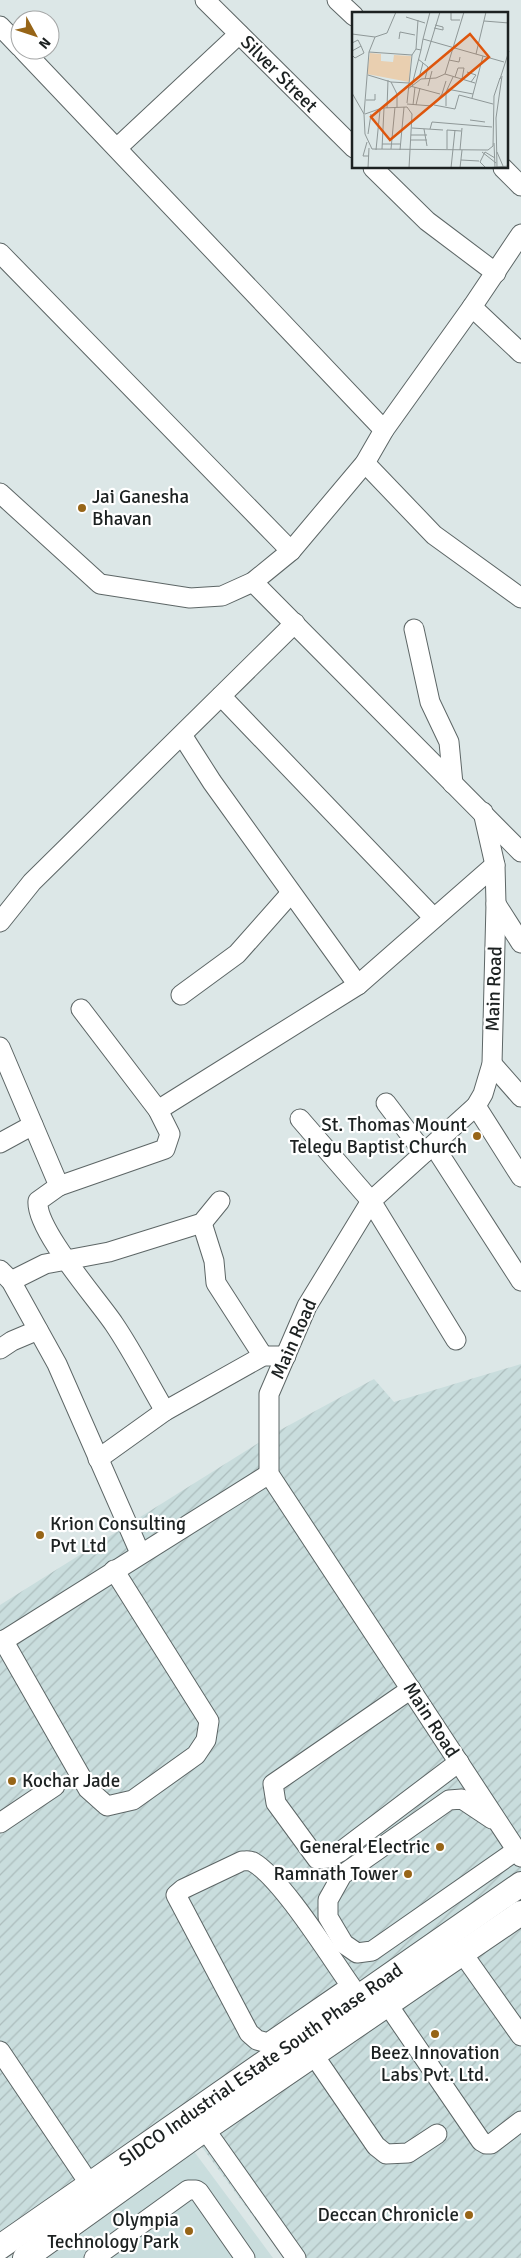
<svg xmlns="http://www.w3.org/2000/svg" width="521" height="2258" font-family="Signika,sans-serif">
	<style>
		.built { fill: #c9dddd }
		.industrial { fill: url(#industrial-furrows) }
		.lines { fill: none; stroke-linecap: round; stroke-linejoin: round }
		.minor-casing { stroke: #5d6666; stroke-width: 21 }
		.major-casing { stroke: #5d6666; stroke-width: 26 }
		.minor { stroke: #fff; stroke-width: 19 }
		.major { stroke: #fff; stroke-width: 24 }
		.poi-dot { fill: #976517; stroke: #fff; stroke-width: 2 }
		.labels { text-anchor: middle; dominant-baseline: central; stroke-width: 4.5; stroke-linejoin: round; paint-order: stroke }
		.street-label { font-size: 19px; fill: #1c2121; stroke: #fff }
		.poi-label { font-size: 19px; fill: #1c2121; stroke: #fff; text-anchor: end }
		.inset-road { fill: none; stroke: #8f9898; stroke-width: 1 }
		.view { fill: #de560d; fill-opacity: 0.15; stroke: #de560d; stroke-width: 2.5 }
		.inset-edge { fill: none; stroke: #1c2121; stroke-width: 2.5 }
	</style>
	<defs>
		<pattern id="industrial-furrows" width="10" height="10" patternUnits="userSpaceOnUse" patternTransform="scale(1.25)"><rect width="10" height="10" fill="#c9dddd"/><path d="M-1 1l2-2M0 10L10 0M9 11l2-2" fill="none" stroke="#acbdbd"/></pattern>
	</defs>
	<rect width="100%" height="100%" fill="#dce7e7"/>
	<path class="built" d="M187 2142 273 2258H20Z"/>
	<path class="industrial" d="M521 1364V2258H284L190 2131 5 2258H0V1605L271 1435 374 1379 394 1402Z"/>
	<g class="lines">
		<defs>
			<g id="minor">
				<path d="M205 0 354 148"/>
				<path d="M337 0 354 16"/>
				<path d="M0 26 20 47"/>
				<path d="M23 50 384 430"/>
				<path d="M117 148 239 34"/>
				<path d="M373 168 427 221 496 273"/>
				<path d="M503 168 521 186"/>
				<path d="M0 253 291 551"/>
				<path d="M472 307 521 353"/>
				<path d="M365 463 434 535 521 598"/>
				<path d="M0 493 100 584 190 598 222 596 253 582 291 551 365 463 384 430 472 307 521 234"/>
				<path d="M253 582 521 852"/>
				<path d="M414 629 430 702 449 742 453 784"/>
				<path d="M221 696 434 918"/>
				<path d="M182 735 212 782 358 985"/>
				<path d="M483 812 495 865 496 904 492 1064 483 1094 476 1106 371 1201 307 1306 269 1394V1474L521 1857"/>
				<path d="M496 904 521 943"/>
				<path d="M0 922 32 882 295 623"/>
				<path d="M181 995 237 954 291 893"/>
				<path d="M0 1047 59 1186 38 1201C35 1229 98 1300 114 1324 133 1352 148 1382 165 1411"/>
				<path d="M492 1064 521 1097"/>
				<path d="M386 1103 424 1153"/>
				<path d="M476 1106 521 1177"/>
				<path d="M158 1110 358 985 495 865"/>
				<path d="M300 1119 371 1201 456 1340"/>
				<path d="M0 1143 33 1125"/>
				<path d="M434 1146 521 1281"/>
				<path d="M59 1186 165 1149 170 1134 158 1110 81 1009"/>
				<path d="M202 1223 214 1261 216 1283 263 1356"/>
				<path d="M0 1270 11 1281 57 1364 140 1553"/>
				<path d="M11 1281 45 1264 109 1252 202 1223 220 1201"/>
				<path d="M0 1349 12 1341 38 1330"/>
				<path d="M98 1459 165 1411 263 1356H286"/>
				<path d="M3 1640 88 1789 107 1806 133 1800 196 1755 206 1740 209 1721 114 1570"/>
				<path d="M0 1643 269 1474"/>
				<path d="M411 1689 273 1784 276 1803 317 1859 329 1858 340 1852 459 1762"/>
				<path d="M492 1819 462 1799 449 1800 342 1875 328 1900V1917L344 1944 357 1953 372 1951 517 1850"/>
				<path d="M0 1823 55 1786"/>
				<path d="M463 1954 521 2036"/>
				<path d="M351 1986 268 2043 257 2040 249 2033 176 1895 183 1889 242 1861C246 1861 249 1860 253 1862 282 1879 329 1955 351 1986L359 1997"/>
				<path d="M388 2005 481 2141 486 2144H491L521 2121"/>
				<path d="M0 2051 97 2195"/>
				<path d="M313 2054 376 2146 386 2154 408 2153 437 2134"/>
				<path d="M197 2118 296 2258"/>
				<path d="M94 2258 188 2190H196L199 2192 245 2258"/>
			</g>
			<g id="major">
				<path id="s1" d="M0 2247 521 1884"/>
				<path d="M25 2258 205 2129 521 1913"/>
			</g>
		</defs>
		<use href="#minor" class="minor-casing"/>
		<use href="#major" class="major-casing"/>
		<use href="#minor" class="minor"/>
		<use href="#major" class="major"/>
	</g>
	<g class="poi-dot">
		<circle cx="82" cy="508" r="5"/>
		<circle cx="477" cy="1136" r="5"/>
		<circle cx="40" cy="1535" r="5"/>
		<circle cx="12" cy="1781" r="5"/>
		<circle cx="440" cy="1847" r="5"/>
		<circle cx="408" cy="1874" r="5"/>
		<circle cx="435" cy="2034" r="5"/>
		<circle cx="469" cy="2215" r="5"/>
		<circle cx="189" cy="2231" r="5"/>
	</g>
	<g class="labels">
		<g class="street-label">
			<text transform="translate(279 74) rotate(45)">Silver Street</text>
			<text transform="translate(494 989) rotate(-88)">Main Road</text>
			<text transform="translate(294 1339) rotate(-66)">Main Road</text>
			<text transform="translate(431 1720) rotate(57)">Main Road</text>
			<text stroke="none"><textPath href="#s1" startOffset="318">SIDCO Industrial Estate South Phase Road</textPath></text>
		</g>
		<g class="poi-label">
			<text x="92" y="497" text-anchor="start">Jai Ganesha<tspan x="92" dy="22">Bhavan</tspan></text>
			<text x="467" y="1125">St. Thomas Mount<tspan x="467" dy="22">Telegu Baptist Church</tspan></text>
			<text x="50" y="1524" text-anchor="start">Krion Consulting<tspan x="50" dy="22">Pvt Ltd</tspan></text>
			<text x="22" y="1781" text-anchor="start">Kochar Jade</text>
			<text x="430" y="1847">General Electric</text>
			<text x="398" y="1874">Ramnath Tower</text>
			<text x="435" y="2053" text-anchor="middle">Beez Innovation<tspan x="435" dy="22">Labs Pvt. Ltd.</tspan></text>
			<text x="459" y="2215">Deccan Chronicle</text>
			<text x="179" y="2220">Olympia<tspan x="179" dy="22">Technology Park</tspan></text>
		</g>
	</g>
	<g transform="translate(352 12)">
		<rect width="156" height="156" fill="#dce7e7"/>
		<path d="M18 41 29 42V49L41 50 42 43 59 44 57 70 15 62Z" fill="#e9cfb0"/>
		<path class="inset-road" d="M99 0V8H108M54 5 73 11M132 9 157 11M82 16 91 18V15L83 13M0 22 23 25 17 40 12 102M23 25 35 21 44 0M47 27 48 20 63 23M71 27 78 0M0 31 6 28 9 34 0 39M64 37 66 8M17 40 60 43 64 37 69 38 71 27 152 50M124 42 134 0M0 43 3 46 12 41 9 34M66 47 76 55 73 67M97 48 107 50 108 45M73 49 88 0M115 60 124 63 119 70M93 62 123 71M16 63 39 70 45 82V95M103 65 106 56H112L110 67M67 66 71 51M148 67 157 39M39 70 57 71M60 73 69 38M58 74 88 82M76 74 80 59M56 77 69 67 84 66 93 62 112 0M95 77 121 82M0 81 12 102 13 122 20 137 136 138 141 134 142 84 148 66M120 86 131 44M14 88H23V82M55 91 60 43M55 92 80 94 90 82 94 69M61 93 63 75M64 93 68 76M82 93 103 97 107 83 141 92M94 94V80L101 65M55 95 60 102 57 156M35 96 36 68M13 102 30 96 55 95M118 108 133 110M60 116 91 118M72 117 75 134M78 117 80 110 140 115M16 122 19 102M59 123H75M59 128H75M15 130 11 144H17M142 131 143 156M30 132H48M30 137 32 96M39 137 43 95M95 137V118L109 119M24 138 28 98M48 138 52 95M108 138 110 116M130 140 144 151M145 140 151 154M143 146 133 140 128 150 134 156 157 154M109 148 127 149M16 156 17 136M99 156 103 118M108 156 110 138M145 156 144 106 150 64"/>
		<path class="view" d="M118 22 137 45 38 128 19 105Z"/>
		<rect width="156" height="156" class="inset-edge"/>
	</g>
	<g transform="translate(35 35) rotate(130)"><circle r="24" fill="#ffffff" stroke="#a4a6a6"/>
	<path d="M0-4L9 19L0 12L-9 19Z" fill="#976517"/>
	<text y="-8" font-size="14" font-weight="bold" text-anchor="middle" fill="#1c2121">N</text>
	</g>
</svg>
